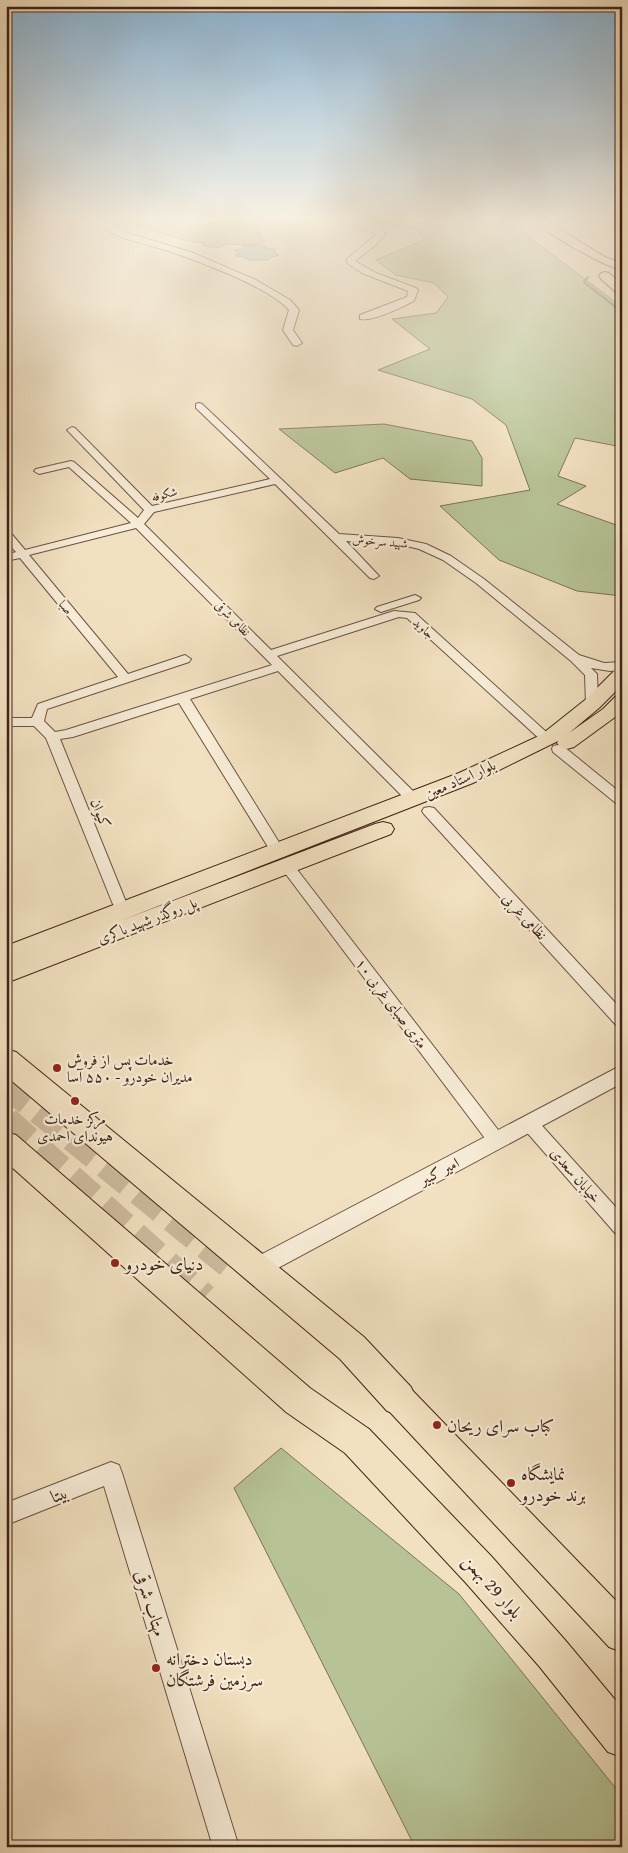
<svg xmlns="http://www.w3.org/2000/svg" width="628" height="1853" font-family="'Gentium Book Plus',Amiri,serif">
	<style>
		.green { fill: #b7c396; stroke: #7b7356 }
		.water { fill: #a2babf; stroke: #7a7e7c }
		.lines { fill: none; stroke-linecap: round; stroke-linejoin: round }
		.stream { stroke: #7a7e7c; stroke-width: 2.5 }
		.trunk-tunnel { stroke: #cebb9f; stroke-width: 29; stroke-dasharray: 29 14; stroke-linecap: butt }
		.minor-casing { stroke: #6c5242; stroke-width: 2 }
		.tertiary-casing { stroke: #6c5242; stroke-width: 2 }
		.primary-casing { stroke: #3f2317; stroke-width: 2 }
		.trunk-casing { stroke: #3f2317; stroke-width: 2 }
		.minor { fill: #f7ecd7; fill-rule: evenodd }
		.tertiary { fill: #f7ecd7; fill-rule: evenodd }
		.primary { fill: #f2e1c1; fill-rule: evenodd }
		.trunk { fill: #f2e1c1; fill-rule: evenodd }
		.poi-dot { fill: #8f2418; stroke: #f7ecd7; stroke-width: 2 }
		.labels { text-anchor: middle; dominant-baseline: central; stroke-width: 4.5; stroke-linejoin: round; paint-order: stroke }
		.far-street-label { font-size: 12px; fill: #3f2317; stroke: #f7ecd7 }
		.street-label { font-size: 15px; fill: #3f2317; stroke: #f7ecd7 }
		.poi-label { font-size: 15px; fill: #3f2317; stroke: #f7ecd7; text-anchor: start }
		.near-poi-label { font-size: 18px; fill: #3f2317; stroke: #f7ecd7; text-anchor: start }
		.near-street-label { font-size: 18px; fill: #3f2317; stroke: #f7ecd7 }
	</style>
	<rect width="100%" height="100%" fill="#f2e1c1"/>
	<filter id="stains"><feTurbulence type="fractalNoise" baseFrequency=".004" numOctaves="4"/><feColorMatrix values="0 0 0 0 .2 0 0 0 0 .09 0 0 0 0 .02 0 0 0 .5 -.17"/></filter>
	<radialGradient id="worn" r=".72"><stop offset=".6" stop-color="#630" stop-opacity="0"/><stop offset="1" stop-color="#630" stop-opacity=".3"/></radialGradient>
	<g class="green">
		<path d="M102 219H139L170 222 213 219H251L258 225 260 236 265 241 254 245 223 244 221 248 204 246V243C180 241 156 229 132 226 121 224 111 227 102 219Z"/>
		<path d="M363 219H505L622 307V447L575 438 558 476 586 486 557 504 622 527V596L577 591 499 560 440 506 530 490 506 425 472 399 378 370 430 349 392 319 436 313 448 297 434 283 396 275 376 260 424 240 419 230Z"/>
		<path d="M384 424 472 441 482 458V486L410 479 383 458 335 473 279 429Z"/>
		<path d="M281 1448 459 1594 622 1796V1847H415L234 1488Z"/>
	</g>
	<path class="water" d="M263 245 267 248 276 249 274 252 279 255 271 257 268 260H249L244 257 235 256 238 253 234 250 242 249 243 246Z"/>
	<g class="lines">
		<path class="stream" d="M588 277 584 282 622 312"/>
		<g class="trunk-tunnel">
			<path d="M6 1083 237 1270"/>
			<path d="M6 1121 204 1298"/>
		</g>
		<defs>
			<g id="minor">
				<path d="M577 219H588L622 226V230L578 220Z"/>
				<path d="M199 403 202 404 339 534 398 538 426 544 451 556 484 579 579 655 604 663 622 662V670L610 671 591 668 597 674 598 704 596 707H588L586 704 585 675 571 661 476 583 443 560 419 549 398 544 346 541 379 576 374 579 370 578 275 484 154 512 144 524 271 650 394 611 415 613 554 739 548 743 543 742 407 618 399 617 277 656 418 796 420 799 418 802H408L278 671 190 699 285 852 283 855H273L179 703 73 737 60 739 126 902 124 906H114L112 902 46 738 34 726H6V718H32L38 704 118 677 20 558 6 561V555L16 552 6 541V531L10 532 25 550 131 523 69 467 39 474 34 471 36 469 71 461 74 462 138 518 144 510 69 432 67 430 72 427 75 428 152 506 270 479 196 408V404ZM136 528 272 665 66 730 55 732 44 721 47 709 189 662 191 659 185 655 128 674 29 555Z"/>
				<path d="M415 595 421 598 419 600 381 612 375 609 377 607Z"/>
				<path d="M558 745 563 746 622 794V805L617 804 553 752 552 749 553 746Z"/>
				<path d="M429 807 434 808 622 1010V1027L616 1025 424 814 422 811 424 808Z"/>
				<path d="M287 861 292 863 502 1135 505 1140 502 1145 496 1147 490 1145 282 869 280 866 282 863Z"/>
				<path d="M529 1116 535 1118 622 1214V1235L615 1233 523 1128 520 1123 523 1118Z"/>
				<path d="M111 1462 119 1465 122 1473 239 1847H213L104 1486 6 1525V1503Z"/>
			</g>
			<g id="tertiary">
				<path d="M92 219H101L124 232 191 252 256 280 290 300 299 310 293 330 302 343 297 346 293 345 283 330 289 310C268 286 193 259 162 249 138 242 110 237 92 219Z"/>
				<path d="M329 219C347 217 368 223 384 232L385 234 377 244 355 261 376 273 416 288 418 290 414 301C402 307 373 322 360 319V315L407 297 408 291 362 273 347 263V259L376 235 368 230Z"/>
				<path d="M622 1065V1083L265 1275 257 1279 249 1275 245 1268 249 1261Z"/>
			</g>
			<g id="primary">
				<path d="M531 219H543L605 257 622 263V269C610 271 540 229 531 219Z"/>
				<path d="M605 272 609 273 622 284V295L618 294 601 279 599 276 601 273Z"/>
				<path d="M622 668V685L599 708 569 733 603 709 615 697 622 695V712L574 747 567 749 560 747 557 743 558 741 473 783 120 921 375 824 383 822 391 824 394 829 391 834 6 983V946L459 773 541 735 585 700 615 670Z"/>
				<path d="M399 1383 410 1388 622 1607V1652L609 1647 388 1410 383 1399 388 1388Z"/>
				<path d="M357 1425 369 1429 492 1557 565 1640 622 1708V1757L608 1752 539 1666 466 1583 345 1453 340 1441 345 1429Z"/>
			</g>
			<g id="trunk">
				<path d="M6 1049 16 1052 364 1337 411 1387 416 1399 411 1411 399 1415 387 1411 340 1359 6 1076Z"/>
				<path d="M6 1132 16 1135 310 1388 369 1429 374 1441 369 1453 357 1458 345 1453 286 1412 6 1162Z"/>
			</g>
		</defs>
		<use href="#minor" class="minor-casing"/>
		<use href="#tertiary" class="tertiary-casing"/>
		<use href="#primary" class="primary-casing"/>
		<use href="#trunk" class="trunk-casing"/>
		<use href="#minor" class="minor"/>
		<use href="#tertiary" class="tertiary"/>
		<use href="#primary" class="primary"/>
		<use href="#trunk" class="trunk"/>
	</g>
	<linearGradient id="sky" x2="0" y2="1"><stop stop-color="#8cb6d8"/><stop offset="0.46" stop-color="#f9f2e3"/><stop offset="1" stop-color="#f9f2e3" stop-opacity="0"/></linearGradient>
	<rect width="628" height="478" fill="url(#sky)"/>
	<g class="poi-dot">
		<circle cx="57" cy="1068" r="5"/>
		<circle cx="75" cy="1101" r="5"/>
		<circle cx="115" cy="1263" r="5"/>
		<circle cx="437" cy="1425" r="5"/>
		<circle cx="511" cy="1483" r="5"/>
		<circle cx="156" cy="1668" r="5"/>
	</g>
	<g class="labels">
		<g class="far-street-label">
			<text transform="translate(164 494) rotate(-14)">شکوفه</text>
			<text transform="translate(380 541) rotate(5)">شهید سرخوش</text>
			<text transform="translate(66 607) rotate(50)">صبا</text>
			<text transform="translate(233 618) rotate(45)">نظامی شرقی</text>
			<text transform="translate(424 628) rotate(42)">جاوید</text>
		</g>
		<g class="street-label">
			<text transform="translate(460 779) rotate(-24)">بلوار استاد معین</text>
			<text transform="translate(101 813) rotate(68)">کیوان</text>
			<text transform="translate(525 916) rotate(47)">نظامی غربی</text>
			<text transform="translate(147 920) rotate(-21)">پل روگذر شهید باکری</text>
			<text transform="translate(392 1003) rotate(53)">۱۰ متری صبای غربی</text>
			<text transform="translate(439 1171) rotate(-28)">امیر کبیر</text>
			<text transform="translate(576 1175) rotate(49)">خیابان سعدی</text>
		</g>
		<g class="poi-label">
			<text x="67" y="1059">خدمات پس از فروش<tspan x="67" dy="17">مدیران خودرو - ۵۵۰ آسا</tspan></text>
			<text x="75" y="1118" text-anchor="middle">مرکز خدمات<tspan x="75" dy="17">هیوندای احمدی</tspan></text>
		</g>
		<g class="near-poi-label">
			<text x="125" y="1263">دنیای خودرو</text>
			<text x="447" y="1425">کباب سرای ریحان</text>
			<text x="521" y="1473">نمایشگاه<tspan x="521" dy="21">برند خودرو</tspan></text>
			<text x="166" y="1658">دبستان دخترانه<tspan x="166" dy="21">سرزمین فرشتگان</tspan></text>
		</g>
		<g class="near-street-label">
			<text transform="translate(59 1494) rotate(-21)">بیتا</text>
			<text transform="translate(493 1586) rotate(48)">بلوار 29 بهمن</text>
			<text transform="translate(151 1603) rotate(73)">مهتاب شرقی</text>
		</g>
	</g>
	<rect width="628" height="1853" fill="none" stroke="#f2e1c1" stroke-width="25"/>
	<rect x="8" y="8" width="613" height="1838" fill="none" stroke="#3f2317" stroke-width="2.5"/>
	<rect x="12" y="12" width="603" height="1828" fill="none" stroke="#3f2317"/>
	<rect width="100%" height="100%" filter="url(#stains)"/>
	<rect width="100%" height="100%" fill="url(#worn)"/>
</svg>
